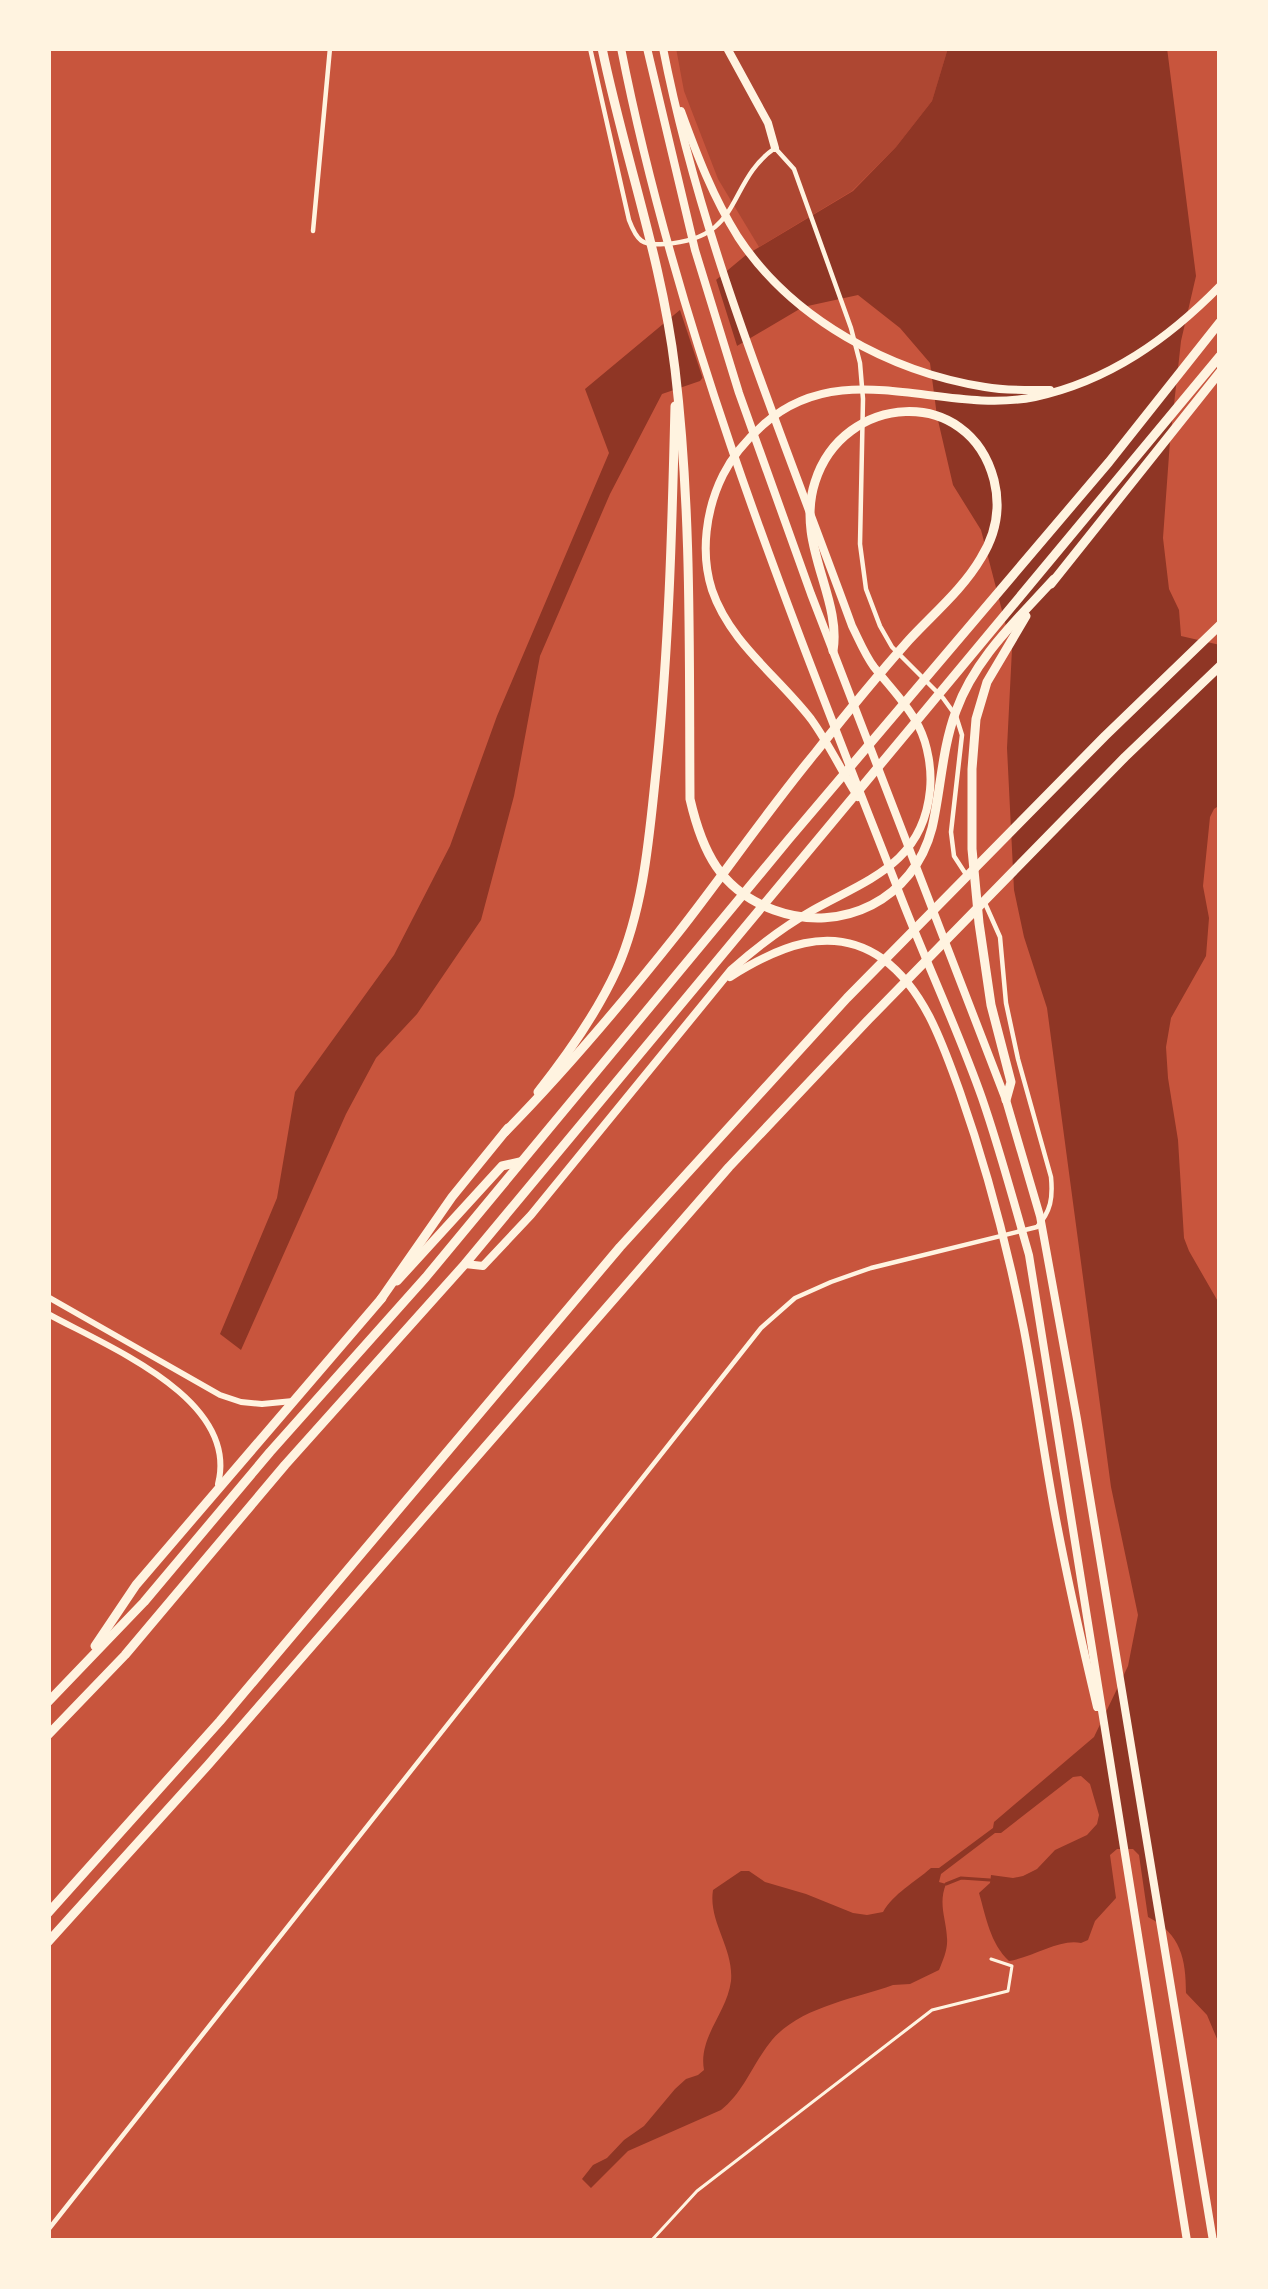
<svg xmlns="http://www.w3.org/2000/svg" width="1268" height="2289" font-family="'Asap Condensed',sans-serif">
	<style>
		.green { fill: #ae4732 }
		.water { fill: #8f3625 }
		.pier { fill: #c8553d }
		.lines { fill: none; stroke-linecap: round; stroke-linejoin: round }
		.stream { stroke: #8f3625; stroke-width: 3 }
		.service { stroke: #fff3e0; stroke-width: 3 }
		.minor { stroke: #fff3e0; stroke-width: 4.5 }
		.tertiary { stroke: #fff3e0; stroke-width: 6 }
		.primary { stroke: #fff3e0; stroke-width: 8 }
		.trunk { stroke: #fff3e0; stroke-width: 9 }
		.motorway { stroke: #fff3e0; stroke-width: 9 }
	</style>
	<rect width="100%" height="100%" fill="#c8553d"/>
	<path class="green" d="M676 48H948L932 101 896 147 852 191 759 247 718 179 684 91Z"/>
	<path class="water" d="M948 48H1167L1196 276 1181 341 1170 441 1163 538 1169 589 1179 610 1181 636 1220 645V805L1214 809 1210 817 1203 886 1209 918 1206 956 1171 1018 1166 1047 1168 1078 1178 1140 1184 1238 1189 1251 1220 1305V2046L1207 2015 1186 1993C1186 1959 1181 1934 1148 1917L1139 1855 1133 1849H1117L1110 1855 1116 1898 1095 1921 1088 1940 1081 1943C1061 1938 1033 1957 1009 1961 990 1943 986 1917 979 1893L990 1883 991 1875 1013 1878 1023 1876 1037 1869 1055 1850 1087 1835 1097 1824 1099 1815 1090 1784 1081 1776 1073 1777 1001 1833H995L941 1874 939 1882 946 1884C938 1904 946 1918 947 1938 948 1949 943 1960 939 1970L910 1984 893 1985C854 1999 800 2007 772 2040 753 2063 744 2092 721 2110L628 2151 591 2188 582 2179 593 2165 607 2158 624 2140 644 2126 675 2089 686 2079 698 2075 704 2070C698 2037 727 2013 731 1981 734 1948 708 1922 713 1890L741 1871H749L765 1882 806 1894 853 1913 867 1915 883 1912C893 1894 915 1882 931 1868H939L993 1828 994 1822 1094 1737 1128 1666 1138 1615 1111 1487 1047 1008 1024 937 1014 890 1007 748 1012 649 981 530 953 485 937 416 930 363 900 328 858 295 803 307 720 356 700 381 662 394 610 494 540 656 514 796 481 920 417 1014 376 1058 346 1114 241 1350 220 1334 277 1198 295 1092 394 955 450 846 497 716 609 453 585 389 746 255 853 191 896 147 932 101Z"/>
	<path class="pier" d="M714 273 739 352 724 361 705 385 678 304Z"/>
	<g class="lines">
		<path class="stream" d="M946 1884 961 1878 990 1880"/>
		<path class="service" d="M651 2241 697 2191 932 2010 1008 1991 1012 1966 991 1959"/>
		<g class="minor">
			<path d="M590 48 629 220C637 241 642 246 664 244 745 239 725 183 775 148L794 169 851 328 860 363 863 399 860 544 866 589 880 626 892 647 943 698 956 716 962 735 951 832 954 856 967 876"/>
			<path d="M313 231 330 48"/>
			<path d="M48 2230 761 1328 795 1298 831 1282 871 1268 1037 1227C1051 1211 1053 1198 1051 1177L1018 1059 1006 1003 1000 937 984 901"/>
		</g>
		<g class="tertiary">
			<path d="M48 1297 220 1395 241 1402 262 1404 293 1401"/>
			<path d="M48 1314C108 1347 240 1399 218 1484"/>
		</g>
		<g class="primary">
			<path d="M621 48C678 337 790 613 897 887 924 958 957 1027 982 1098 1000 1150 1014 1203 1029 1255L1187 2241"/>
			<path d="M647 48 695 250 739 393 811 594 1006 1100 1040 1216 1077 1419 1213 2241"/>
			<path d="M727 48 768 123 775 148"/>
			<path d="M681 111C697 155 713 197 738 237 792 319 890 372 985 387 1007 391 1028 390 1050 390"/>
			<path d="M858 797C842 772 829 744 811 719 778 676 730 643 712 590 700 553 706 509 723 475 733 455 746 440 763 425 843 353 942 416 1035 397 1109 381 1168 339 1220 286"/>
			<path d="M730 977C776 948 831 922 883 959 925 990 943 1045 960 1092 987 1169 1008 1249 1024 1330 1036 1393 1044 1456 1056 1519 1068 1582 1082 1644 1097 1707"/>
			<path d="M465 1264 483 1266 531 1215 731 970C757 947 783 927 813 910 869 879 923 863 930 790 932 770 928 745 919 727 908 705 889 686 874 667 865 655 859 640 852 626 783 436 702 247 663 48"/>
		</g>
		<g class="trunk">
			<path d="M602 48C624 155 662 260 675 369 692 512 689 655 690 799 702 851 720 890 774 910 842 935 914 899 932 828 941 789 942 748 956 711 975 658 1017 620 1054 579"/>
			<path d="M1051 584 1220 372"/>
			<path d="M538 1092C568 1054 597 1013 617 969 644 907 649 838 656 772 669 650 672 528 675 406"/>
			<path d="M1006 1100 1011 1082 991 1005 979 923 972 849V769L976 719 987 682 1026 616"/>
			<path d="M505 1132C567 1069 624 1001 678 933 725 873 768 810 816 752 846 714 877 676 909 640 933 614 963 589 981 558 996 534 1001 508 994 480 969 384 843 393 815 482 795 544 842 597 833 651"/>
			<path d="M397 1281 502 1166 520 1162"/>
			<path d="M381 1299 452 1197 508 1128"/>
			<path d="M95 1646 136 1585 382 1298"/>
			<path d="M48 1702 144 1602 270 1452 426 1277 789 839 1109 462 1220 322"/>
			<path d="M48 1735 125 1655 285 1465 465 1264 1220 356"/>
		</g>
		<g class="motorway">
			<path d="M48 1913 220 1721 620 1247 847 998 1105 736 1220 625"/>
			<path d="M48 1942 208 1765 729 1167 869 1019 1125 757 1220 666"/>
		</g>
	</g>
	<rect width="1268" height="2289" fill="none" stroke="#fff3e0" stroke-width="102"/>
</svg>
